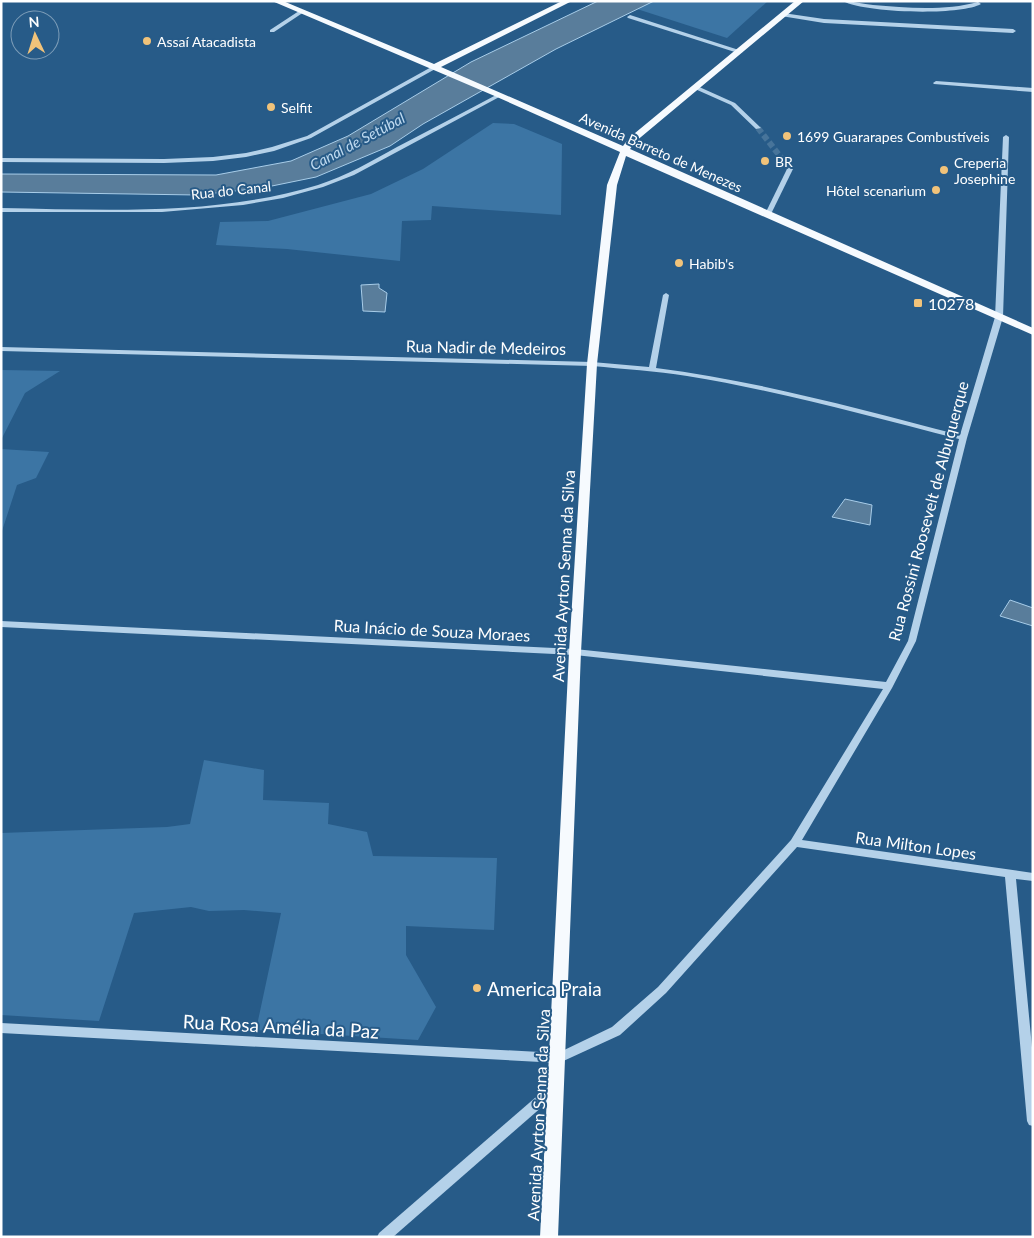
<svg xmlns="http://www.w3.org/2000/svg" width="1034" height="1238" font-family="Lato,sans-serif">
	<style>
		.green { fill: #3c75a4 }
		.water { fill: #597d9b; stroke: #a8cde9 }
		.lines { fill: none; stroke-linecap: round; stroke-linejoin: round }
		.minor-tunnel { stroke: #47749a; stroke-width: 6; stroke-dasharray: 6 3; stroke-linecap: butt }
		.minor { fill: #b4d1e9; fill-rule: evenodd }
		.major { fill: #f6fafe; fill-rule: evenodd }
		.poi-dot { fill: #f1c37a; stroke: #275b88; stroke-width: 2 }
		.labels { text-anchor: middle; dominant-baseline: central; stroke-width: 4; stroke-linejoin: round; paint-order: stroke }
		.far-poi-label { font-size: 14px; fill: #fff; stroke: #275b88; text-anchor: start }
		.far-street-label { font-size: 14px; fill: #fff; stroke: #275b88 }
		.far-water-label { font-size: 15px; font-style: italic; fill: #bfdaf0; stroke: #275b88 }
		.poi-label { font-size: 16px; fill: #fff; stroke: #275b88; text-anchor: start }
		.street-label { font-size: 16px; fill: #fff; stroke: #275b88 }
		.near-poi-label { font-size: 19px; fill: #fff; stroke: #275b88; text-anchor: start }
		.near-street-label { font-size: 19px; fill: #fff; stroke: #275b88 }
	</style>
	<rect width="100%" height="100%" fill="#275b88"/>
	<g class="green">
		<path d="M654 1H768L727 38 637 9Z"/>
		<path d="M493 123 514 124 562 144 561 215 432 206 431 220 402 221 400 261 287 249 216 245 220 222 268 221 371 194 423 169Z"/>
		<path d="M1 370 60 371 25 393 1 440Z"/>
		<path d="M1 449 49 452 36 478 17 485 1 534Z"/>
		<path d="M204 760 264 770 263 800 329 803 328 824 367 832 373 856 497 858 494 930 406 926V955L436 1007 418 1040 256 1030 281 913 244 910 209 911 191 907 134 913 99 1021 1 1015V833L167 827 190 824Z"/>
	</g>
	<g class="water">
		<path d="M598 1H654L556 49 423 124 390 146 316 177 262 188 197 195 1 192V174L216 175 291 161 348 136 471 62Z"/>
		<path d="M379 284V288L387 293 385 312 363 311 361 285Z"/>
		<path d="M845 499 872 505 870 525 832 517Z"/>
		<path d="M1010 600 1033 608V626L1000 616Z"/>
	</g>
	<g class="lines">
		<path class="minor-tunnel" d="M758 128 790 169"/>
		<g class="minor">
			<path d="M843 1C853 1 863 4 873 5 907 8 945 11 978 2L981 4C960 16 864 13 843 1Z"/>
			<path d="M299 11 304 12 274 32H270V30Z"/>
			<path d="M783 13 824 19 1013 29 1016 31 1013 33 824 23 781 16 780 15Z"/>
			<path d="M630 15 742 51 743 52 738 53 628 18 627 17Z"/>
			<path d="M435 65 437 66V68L311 138 274 151 246 157 213 161 164 163 1 162V158L164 159 213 157 246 153 272 147 307 136Z"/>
			<path d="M936 81 1033 88V92L934 84 933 83Z"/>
			<path d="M697 86 735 103 761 128 756 129 731 105 695 89 694 88Z"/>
			<path d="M498 94 503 95 354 175 323 187 283 198 243 205 162 212H1V208C107 210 216 216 318 185 346 176 372 161 397 147 431 129 465 112 498 94Z"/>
			<path d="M1006 135 1009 137 1003 317 967 438 916 641 892 688 802 840 1033 873V881L1016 879 1033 1058V1126L1029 1125 1027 1121 1005 877 797 847 666 993 620 1035 559 1063 1 1033V1023L558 1053 612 1027 658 987 791 840 883 689 575 655 1 627V621L575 649 886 682 908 641 959 439C869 416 779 391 687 376 656 371 624 369 592 366L1 351V347L592 362 649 367 663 295 666 293 669 295 656 368C759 381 859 409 960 435L995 317 1003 137Z"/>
			<path d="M790 167 793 169 771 214 768 216 766 215 765 214 787 169Z"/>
			<path d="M555 1083 559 1084 561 1088 559 1092 393 1237H377L379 1233 551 1084Z"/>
		</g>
		<path class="major" d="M272 1H283L434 64 562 1H572L441 67 623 146 629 138 795 1H804L635 142 630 149 1033 328V335L626 156 617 185 597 364 581 652 558 1237H540L569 652 587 364 607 185 620 152 497 97Z"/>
	</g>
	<g class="poi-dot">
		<circle cx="147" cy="41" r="5"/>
		<circle cx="271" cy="107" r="5"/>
		<circle cx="787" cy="136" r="5"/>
		<circle cx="765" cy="161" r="5"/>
		<circle cx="944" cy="170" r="5"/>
		<circle cx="936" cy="190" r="5"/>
		<circle cx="679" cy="263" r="5"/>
		<rect x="913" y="298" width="10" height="10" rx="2.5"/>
		<circle cx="477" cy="988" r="5"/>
	</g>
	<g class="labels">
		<g class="far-poi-label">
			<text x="157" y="41">Assaí Atacadista</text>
			<text x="281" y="107">Selfit</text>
			<text x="797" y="136">1699 Guararapes Combustíveis</text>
			<text x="775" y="161">BR</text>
			<text x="954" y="162">Creperia<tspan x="954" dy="16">Josephine</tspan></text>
			<text x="926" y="190" text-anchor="end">Hôtel scenarium</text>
			<text x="689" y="263">Habib's</text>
		</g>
		<g class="far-street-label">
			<text transform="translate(661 152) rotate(24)">Avenida Barreto de Menezes</text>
			<text transform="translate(231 190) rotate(-6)">Rua do Canal</text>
		</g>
		<g class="far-water-label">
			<text transform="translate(357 141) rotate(-28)">Canal de Setúbal</text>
		</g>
		<g class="poi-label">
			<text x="928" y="303">10278</text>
		</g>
		<g class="street-label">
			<text transform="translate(486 347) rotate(1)">Rua Nadir de Medeiros</text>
			<text transform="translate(928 511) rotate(-75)">Rua Rossini Roosevelt de Albuquerque</text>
			<text transform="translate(563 576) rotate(-87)">Avenida Ayrton Senna da Silva</text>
			<text transform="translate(432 630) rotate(3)">Rua Inácio de Souza Moraes</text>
			<text transform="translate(916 845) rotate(8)">Rua Milton Lopes</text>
			<text transform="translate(538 1115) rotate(-87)">Avenida Ayrton Senna da Silva</text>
		</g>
		<g class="near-poi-label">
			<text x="487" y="988">America Praia</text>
		</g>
		<g class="near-street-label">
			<text transform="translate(281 1026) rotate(3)">Rua Rosa Amélia da Paz</text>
		</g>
	</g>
	<rect width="1034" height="1238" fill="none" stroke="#ffffff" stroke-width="5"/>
	<g transform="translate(35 35) rotate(356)"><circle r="24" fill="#275b88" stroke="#7d9db8"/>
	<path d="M0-4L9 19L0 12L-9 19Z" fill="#f1c37a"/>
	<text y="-8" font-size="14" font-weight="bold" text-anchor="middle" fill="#ffffff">N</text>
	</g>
</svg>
